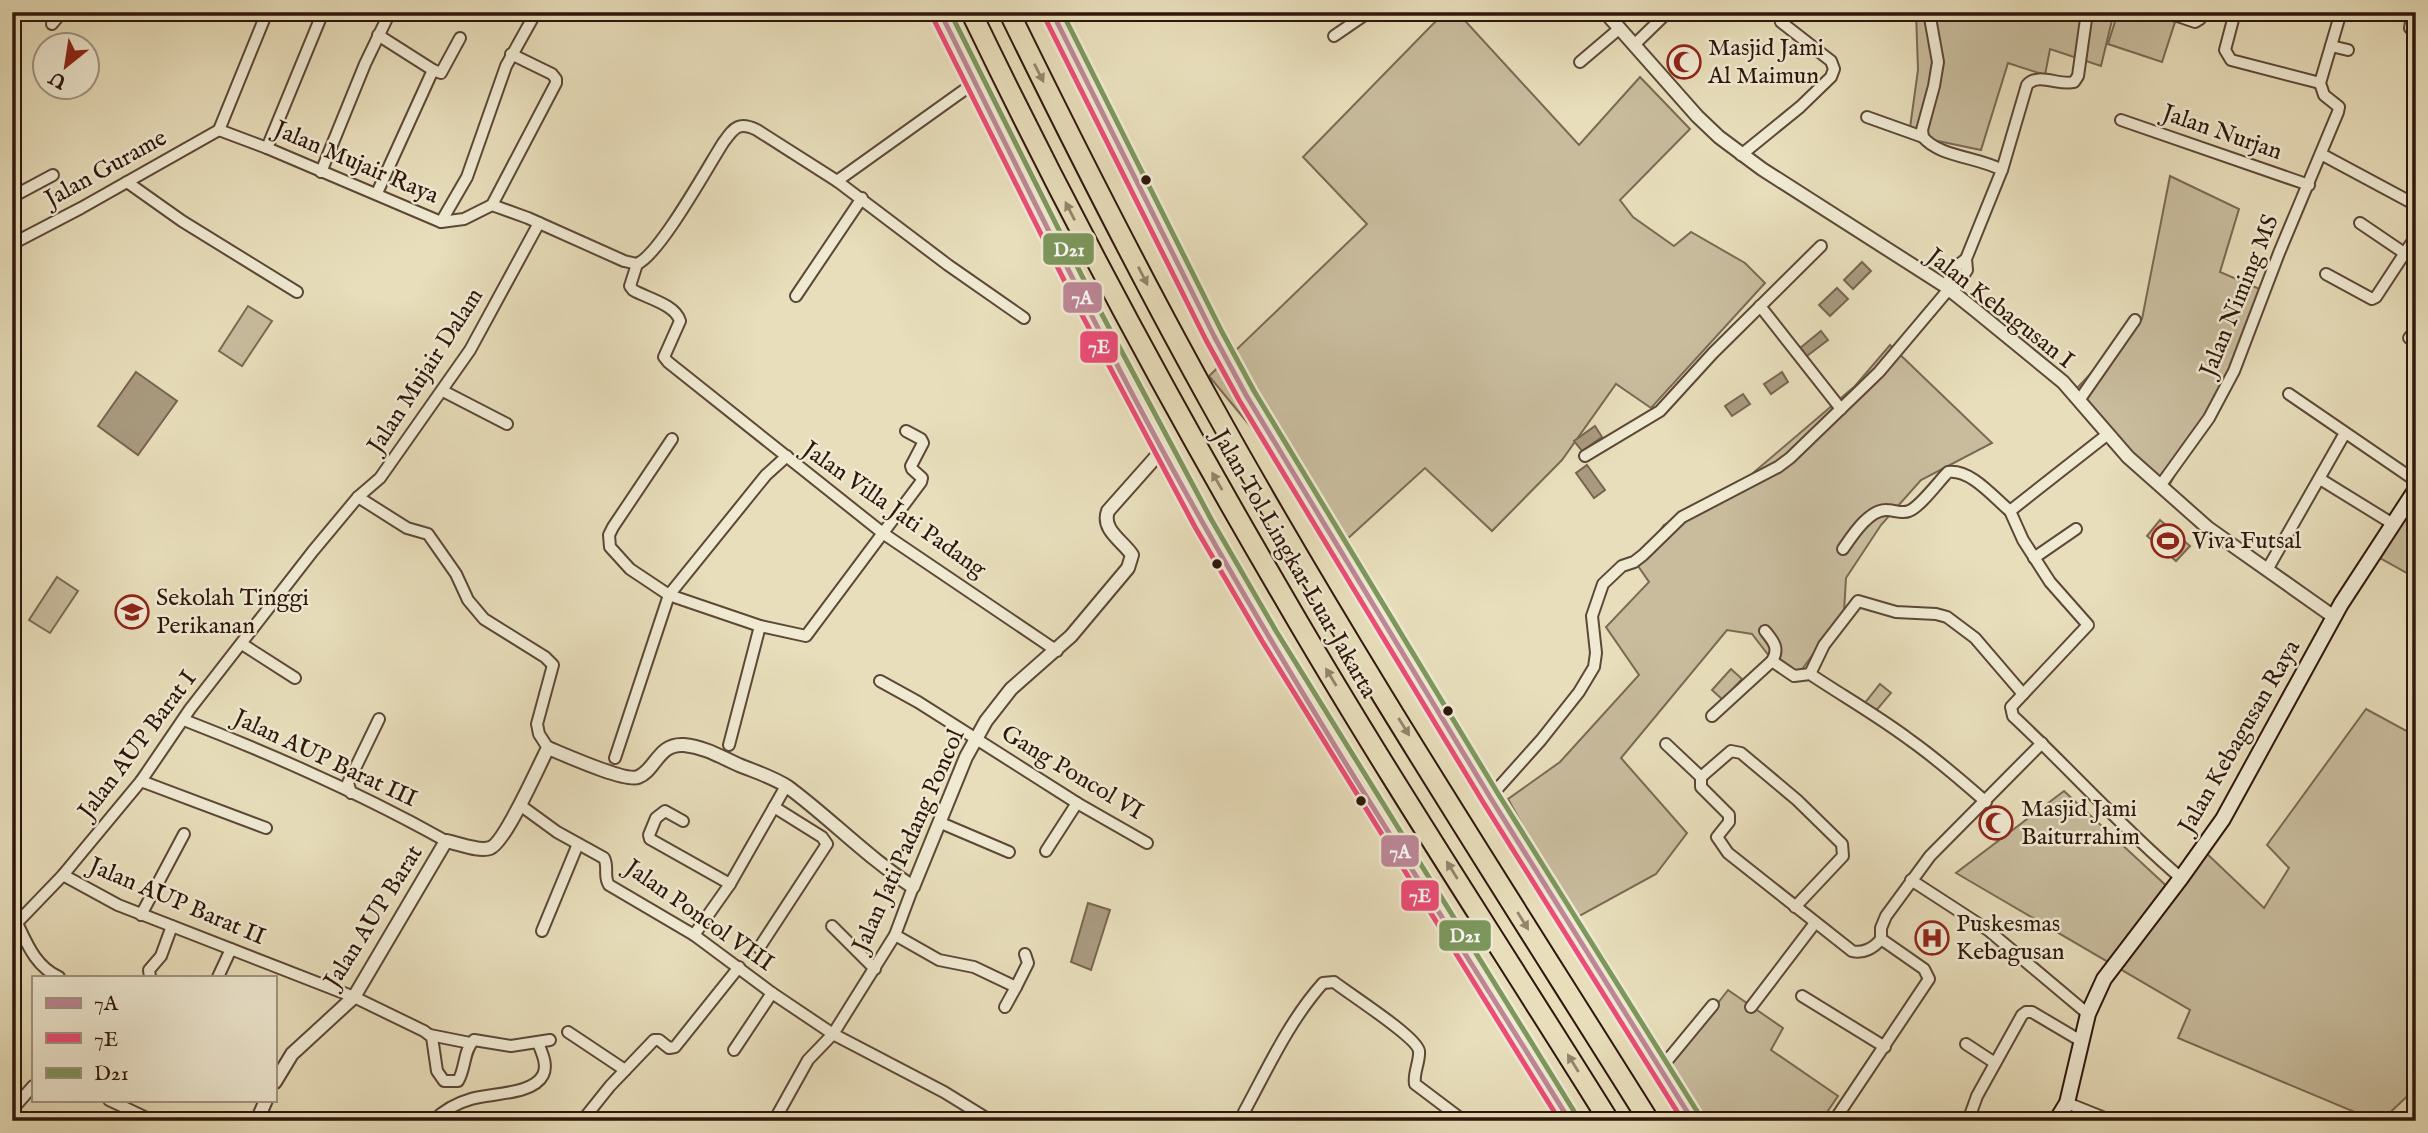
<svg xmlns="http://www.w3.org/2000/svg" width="2428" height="1133" font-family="'IM FELL English',serif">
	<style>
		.green { fill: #c8bc9d; stroke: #7b6954; stroke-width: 2 }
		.water { fill: #a99a7f; stroke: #786551; stroke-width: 2 }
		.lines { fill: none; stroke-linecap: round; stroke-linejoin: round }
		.minor-casing { stroke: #5c4837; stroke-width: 14 }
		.tertiary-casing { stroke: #5c4837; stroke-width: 16 }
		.secondary-casing { stroke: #2e160b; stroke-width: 18 }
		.trunk-casing { stroke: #2e160b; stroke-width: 21 }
		.motorway-casing { stroke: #2e160b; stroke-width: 23 }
		.minor { stroke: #f0ead3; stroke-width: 10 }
		.tertiary { stroke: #f0ead3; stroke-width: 12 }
		.secondary { stroke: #f0ead3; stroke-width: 14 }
		.trunk { stroke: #e8debb; stroke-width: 18 }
		.motorway { stroke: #e8debb; stroke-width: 19 }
		.bus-1-casing { stroke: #f0ead3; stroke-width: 10 }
		.bus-2-casing { stroke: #f0ead3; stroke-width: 10 }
		.bus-3-casing { stroke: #f0ead3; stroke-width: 10 }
		.bus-1 { stroke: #bd8798; stroke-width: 5 }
		.bus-2 { stroke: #ed4c78; stroke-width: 5 }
		.bus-3 { stroke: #7c985d; stroke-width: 5 }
		.oneway { fill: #94846c }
		.bus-dot { fill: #2e160b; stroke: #f0ead3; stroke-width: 2.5 }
		.labels { text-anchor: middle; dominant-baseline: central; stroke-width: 5; stroke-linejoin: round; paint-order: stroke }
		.poi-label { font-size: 24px; fill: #2e160b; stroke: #f0ead3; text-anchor: start }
		.street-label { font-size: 24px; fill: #2e160b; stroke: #f0ead3 }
		.line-badge { stroke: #f0ead3; stroke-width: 2.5 }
		.badge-label { font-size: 19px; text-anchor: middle; font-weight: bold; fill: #fff }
	</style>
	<rect width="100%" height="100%" fill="#e8debb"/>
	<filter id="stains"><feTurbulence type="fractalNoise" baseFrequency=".00286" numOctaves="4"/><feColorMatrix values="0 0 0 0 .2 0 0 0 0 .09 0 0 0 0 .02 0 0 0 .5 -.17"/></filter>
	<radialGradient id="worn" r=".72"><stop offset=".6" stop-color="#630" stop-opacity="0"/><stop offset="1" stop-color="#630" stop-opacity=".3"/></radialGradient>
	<g class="green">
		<path d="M1447 12H1457L1579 145 1640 77 1690 129 1620 200 1633 217 1674 246 1691 232 1745 263 1765 283 1651 408 1616 384 1562 460 1492 531 1425 468 1345 541 1209 376 1367 224 1303 157 1433 24Z"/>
		<path d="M1916 12H2114L2101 66 2050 49 2045 75 2008 63 1981 150 1909 135 1918 70Z"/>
		<path d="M2118 12H2147L2175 22 2162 62 2108 44Z"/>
		<path d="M2170 176 2239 209 2220 272 2262 290 2235 361 2169 486 2115 441 2077 388 2142 319Z"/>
		<path d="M248 306 272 321 242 366 219 351Z"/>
		<path d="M1890 345 1992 443 1921 480 1881 525 1846 578 1844 612 1800 672 1776 665 1752 634 1727 630 1621 758 1687 833 1656 874 1574 919 1508 799 1560 762 1639 675 1606 627 1649 582 1636 563 1664 525 1746 479 1855 386Z"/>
		<path d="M2416 495V578L2380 558Z"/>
		<path d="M2160 520 2190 546 2176 561 2147 536Z"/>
		<path d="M57 577 78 591 50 633 29 620Z"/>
		<path d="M1731 669 1742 679 1723 700 1712 690Z"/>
		<path d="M1880 684 1891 693 1875 712 1864 704Z"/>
		<path d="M2366 709 2416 736V1088L2381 1121H2376L2178 1038 2190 1010 1956 873 2064 791 2172 891 2203 850 2264 908 2289 868 2267 845Z"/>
		<path d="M1728 990 1783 1028 1771 1050 1838 1096 1821 1121H1688L1660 1078Z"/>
	</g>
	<g class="water">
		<path d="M1862 262 1871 271 1853 289 1844 280Z"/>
		<path d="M1837 288 1848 299 1830 316 1819 305Z"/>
		<path d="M1821 331 1828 340 1807 356 1800 348Z"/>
		<path d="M136 372 177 401 138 455 98 426Z"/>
		<path d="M1782 372 1788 382 1771 394 1764 384Z"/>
		<path d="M1743 394 1750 404 1732 416 1725 406Z"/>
		<path d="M1595 426 1602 437 1582 451 1574 441Z"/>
		<path d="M1587 465 1605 490 1594 498 1576 473Z"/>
		<path d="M1088 903 1110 910 1091 970 1071 962Z"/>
	</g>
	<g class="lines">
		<defs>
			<g id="minor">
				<path d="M1929 12 1938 62 1934 86 1922 130 1923 137C1939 157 1979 157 2002 170L1966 259 1967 270 1953 292"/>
				<path d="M2166 12 2195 22 2200 19 2202 12"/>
				<path d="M2235 12 2225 50 2231 60 2320 83"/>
				<path d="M2413 12 2410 28 2416 33"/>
				<path d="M52 24 62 12"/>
				<path d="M378 35 433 70 441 73 460 38"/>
				<path d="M1334 36 1369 12"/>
				<path d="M1635 44 1668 12"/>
				<path d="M2331 46 2348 50"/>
				<path d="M1580 62 1620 28"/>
				<path d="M1867 117 1923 137"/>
				<path d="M2121 120 2309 185"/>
				<path d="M219 130 267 148 441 222 464 219 492 205 528 218 624 261 637 264C660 254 707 168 723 143 734 128 738 121 757 130L837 181 974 83"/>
				<path d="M219 130 267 12"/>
				<path d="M267 148 323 12"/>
				<path d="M2321 154 2416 205"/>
				<path d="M1741 155 1800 107 1831 77 1834 69 1831 61 1781 22 1787 12"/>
				<path d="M2002 170 2027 85C2038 72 2059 86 2074 82L2078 76 2087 12"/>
				<path d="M321 172 365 64 390 12"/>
				<path d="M837 181 948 265 1024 318"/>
				<path d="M127 182 182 221 297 292"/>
				<path d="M377 193 433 70"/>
				<path d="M12 197 53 175"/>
				<path d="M492 205 556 83V79L552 74 511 54"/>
				<path d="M441 222 467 177 506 66 536 12"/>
				<path d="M2360 223 2416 261"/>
				<path d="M12 244 81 208 219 130"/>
				<path d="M637 264 630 286 633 290C646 298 675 304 680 321L664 357 668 362 884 534 1057 651"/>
				<path d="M2326 274 2372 299 2376 297 2416 236"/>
				<path d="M1945 286 1958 265 1966 259"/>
				<path d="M796 296 862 198"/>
				<path d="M1760 306 1841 409"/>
				<path d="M2409 338 2416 329"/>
				<path d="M443 391 507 424"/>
				<path d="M2289 394 2416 481"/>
				<path d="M2080 399 2135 320"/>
				<path d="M2108 434 2010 511 2023 540 2050 582 2088 625 2011 707 2013 716C2070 769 2122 828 2181 878"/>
				<path d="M672 439 613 527 609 535 610 547 630 569 669 595 760 626 806 636 921 482 922 478 912 469 911 466 923 443 921 439 906 431"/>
				<path d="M1585 456 1660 411 1713 353 1821 246"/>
				<path d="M2320 479 2393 524"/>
				<path d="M2160 486 2209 418 2234 371 2279 253 2338 112 2339 107 2324 95 2320 83 2341 12"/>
				<path d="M358 497 407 528 428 534 456 574 468 600 484 619 545 657 553 665 537 724 539 734 548 748"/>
				<path d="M1843 549C1852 536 1869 509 1887 510 1894 510 1902 514 1909 511 1920 507 1939 481 1948 472 1971 469 1993 497 2010 511"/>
				<path d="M2034 558 2076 529"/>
				<path d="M2267 570 2345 433"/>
				<path d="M1765 631C1773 641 1780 648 1772 661"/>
				<path d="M242 644 295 678"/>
				<path d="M1810 674 1824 645 1858 601 1896 612 1936 614 1947 617 1975 638 2023 694"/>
				<path d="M880 681 918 702 1077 803 1147 843"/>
				<path d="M1712 716 1772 661 1794 676 1810 674C1843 696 1878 716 1910 740 1937 759 1961 780 1986 802"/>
				<path d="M184 720C274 755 362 794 446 841"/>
				<path d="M1666 744 1701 777V787L1729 815V822L1717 837 1728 853 1852 951C1863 954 1874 948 1881 939"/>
				<path d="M729 745 760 626"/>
				<path d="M615 758 669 595 766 475 787 456"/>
				<path d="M1701 777 1731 751 1741 753 1797 800 1842 844 1843 856 1795 907"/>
				<path d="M141 781 266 828"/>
				<path d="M351 793 348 783 379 719"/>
				<path d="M1490 797 1541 740 1579 692 1594 667 1596 653 1592 616 1603 584 1622 566 1634 562 1643 555 1682 517 1778 467 1790 458 1879 372 1949 289"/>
				<path d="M520 805 557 832 604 858C609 867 603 876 609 885L694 935 772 993 833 1034 944 1092 991 1121"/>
				<path d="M683 821 665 811 656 818 649 835 650 839 730 884"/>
				<path d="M941 823 1009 852"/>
				<path d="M1046 851 1077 803"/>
				<path d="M63 875 118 905 354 997 424 1031 432 1037 437 1071 444 1081H458C466 1068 463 1051 474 1040L511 1046 550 1040"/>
				<path d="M1911 880 1988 930 2088 1014"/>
				<path d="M141 915 184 834"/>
				<path d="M17 923C27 944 36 967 59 977"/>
				<path d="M832 926 875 969"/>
				<path d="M12 928 63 875 141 781 190 709 313 551 358 497 380 478 470 350 539 223"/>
				<path d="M542 931 578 844"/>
				<path d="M694 935 730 884 786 786"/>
				<path d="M895 935 939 960 974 967 1016 987 1028 963 1025 954"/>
				<path d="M1881 939V928L1886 916 1930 856 2042 743"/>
				<path d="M759 948 827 844 822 837 774 807"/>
				<path d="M150 977 149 970 161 956 172 926"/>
				<path d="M218 977 231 949"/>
				<path d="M1802 996 1885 1047"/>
				<path d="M1005 1007 1016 987"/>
				<path d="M1751 1007 1815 923"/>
				<path d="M568 1032 625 1070"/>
				<path d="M430 1035 470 1043"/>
				<path d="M1966 1044 1995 1063"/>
				<path d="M734 1050 772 993"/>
				<path d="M1661 1068 1713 1005"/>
				<path d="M109 1100 153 1121"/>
				<path d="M2067 1103 2112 1121"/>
				<path d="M12 1110 33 1086"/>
				<path d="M2061 1114 2078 1121"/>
				<path d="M433 1121C444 1110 457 1103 471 1099 490 1093 533 1095 543 1075 548 1065 542 1053 538 1043"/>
				<path d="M582 1121 610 1086 654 1040H659L669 1048 675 1047 739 967"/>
				<path d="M774 1121 808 1060 833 1034 895 935 913 887"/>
				<path d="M1246 1121 1244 1112C1268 1068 1289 1021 1323 983L1334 982C1348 993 1417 1037 1419 1051 1420 1062 1413 1073 1415 1084L1464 1121"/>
				<path d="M1549 1121 1562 1108"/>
				<path d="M1834 1121 1929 979 1924 969 1881 939"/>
				<path d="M1968 1121 1977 1096 2022 1015 2026 1012H2032L2081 1041"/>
			</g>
			<g id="tertiary">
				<path d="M1605 12 1697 116 1719 137 1762 169 1945 286 1975 310 2063 382 2128 457 2208 528 2334 617"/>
				<path d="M1056 22 1070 12"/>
				<path d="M275 1082 292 1054 354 997 446 841C458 843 479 852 490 848 505 843 539 765 548 748 563 754 625 782 638 777 656 770 658 743 684 745 705 747 721 757 739 765 756 772 773 777 788 787 831 819 868 858 913 887L966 757 986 721 1011 689 1071 636 1128 568 1132 555C1123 541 1101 530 1108 511L1163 449"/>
				<path d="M257 1121 266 1100"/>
			</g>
			<path id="secondary" d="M2056 1121 2067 1103 2088 1014 2104 979 2181 878 2223 819 2341 604 2416 489"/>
			<g id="trunk">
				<path d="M940 12 1082 296 1203 523 1269 636 1570 1121"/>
				<path d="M1052 12 1214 336 1246 395 1490 797 1571 923 1693 1121"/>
			</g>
			<g id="motorway">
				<path d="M971 12C1067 211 1171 405 1283 596 1386 774 1500 946 1609 1121"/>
				<path d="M1009 12C1074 145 1141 278 1213 407 1348 650 1501 885 1649 1121"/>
			</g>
		</defs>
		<use href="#minor" class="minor-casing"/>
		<use href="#tertiary" class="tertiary-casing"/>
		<use href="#secondary" class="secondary-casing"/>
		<use href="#trunk" class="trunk-casing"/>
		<use href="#motorway" class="motorway-casing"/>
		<use href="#minor" class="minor"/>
		<use href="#tertiary" class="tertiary"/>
		<use href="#secondary" class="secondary"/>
		<use href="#trunk" class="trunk"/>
		<use href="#motorway" class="motorway"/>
		<defs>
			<g id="bus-1">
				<path d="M940 12C1026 184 1109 358 1204 525 1319 728 1447 923 1570 1121"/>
				<path d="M1052 12 1214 336 1246 395 1490 797 1693 1121"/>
			</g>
			<g id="bus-2">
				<path d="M932 16 1074 300 1195 527 1262 641 1560 1121"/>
				<path d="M1044 16 1206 340 1239 400 1483 802 1683 1121"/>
			</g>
			<g id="bus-3">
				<path d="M950 12 1090 292 1211 519 1276 631 1577 1116"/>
				<path d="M1062 12 1222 332 1254 391 1497 792 1700 1116"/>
			</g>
		</defs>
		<use href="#bus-1" class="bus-1-casing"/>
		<use href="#bus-2" class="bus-2-casing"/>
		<use href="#bus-3" class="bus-3-casing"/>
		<use href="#bus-1" class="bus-1"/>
		<use href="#bus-2" class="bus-2"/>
		<use href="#bus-3" class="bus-3"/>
	</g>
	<defs><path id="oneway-solid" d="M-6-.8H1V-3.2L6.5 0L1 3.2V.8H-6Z" transform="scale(1.75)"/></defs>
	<g class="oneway">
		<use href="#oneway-solid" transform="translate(1039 73) rotate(63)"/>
		<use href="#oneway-solid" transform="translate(1070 211) rotate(-117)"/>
		<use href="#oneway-solid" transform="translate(1143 276) rotate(63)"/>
		<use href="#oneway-solid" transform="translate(1217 481) rotate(-120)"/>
		<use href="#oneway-solid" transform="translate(1331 677) rotate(-121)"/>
		<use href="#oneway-solid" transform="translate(1404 727) rotate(58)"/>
		<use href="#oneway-solid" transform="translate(1452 870) rotate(-122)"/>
		<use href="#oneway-solid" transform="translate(1523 921) rotate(58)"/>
		<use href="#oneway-solid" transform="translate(1573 1063) rotate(-122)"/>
	</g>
	<defs>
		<symbol id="mosque-ring" viewBox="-11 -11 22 22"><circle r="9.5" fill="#f0ead3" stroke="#8f2418" stroke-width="1.5"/><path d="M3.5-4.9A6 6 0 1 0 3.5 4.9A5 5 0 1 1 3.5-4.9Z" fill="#8f2418"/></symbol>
		<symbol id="stadium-ring" viewBox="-11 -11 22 22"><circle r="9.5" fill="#f0ead3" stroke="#8f2418" stroke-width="1.5"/><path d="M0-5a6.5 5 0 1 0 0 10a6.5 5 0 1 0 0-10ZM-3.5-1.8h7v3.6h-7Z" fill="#8f2418"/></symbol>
		<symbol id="university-ring" viewBox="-11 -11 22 22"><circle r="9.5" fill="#f0ead3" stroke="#8f2418" stroke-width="1.5"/><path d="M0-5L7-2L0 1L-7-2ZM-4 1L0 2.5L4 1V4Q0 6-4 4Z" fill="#8f2418"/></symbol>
		<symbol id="hospital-ring" viewBox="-11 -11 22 22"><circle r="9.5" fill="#f0ead3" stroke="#8f2418" stroke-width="1.5"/><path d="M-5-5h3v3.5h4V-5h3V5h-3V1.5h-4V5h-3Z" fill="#8f2418"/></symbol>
	</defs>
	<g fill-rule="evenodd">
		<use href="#mosque-ring" x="1665" y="43" width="38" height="38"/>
		<use href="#stadium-ring" x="2149" y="522" width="38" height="38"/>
		<use href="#university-ring" x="113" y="593" width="38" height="38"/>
		<use href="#mosque-ring" x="1977" y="804" width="38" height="38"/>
		<use href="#hospital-ring" x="1913" y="919" width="38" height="38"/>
	</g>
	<g class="bus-dot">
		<circle cx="1146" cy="180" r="6"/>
		<circle cx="1217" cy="564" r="6"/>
		<circle cx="1448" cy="711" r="6"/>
		<circle cx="1361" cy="801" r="6"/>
	</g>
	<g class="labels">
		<g class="poi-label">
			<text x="1708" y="48">Masjid Jami<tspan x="1708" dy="28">Al Maimun</tspan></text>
			<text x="2192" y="541">Viva Futsal</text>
			<text x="156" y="598">Sekolah Tinggi<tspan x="156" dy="28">Perikanan</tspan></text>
			<text x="2021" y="809">Masjid Jami<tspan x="2021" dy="28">Baiturrahim</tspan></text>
			<text x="1956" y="924">Puskesmas<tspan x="1956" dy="28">Kebagusan</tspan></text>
		</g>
		<g class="street-label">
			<text transform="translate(2222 133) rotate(19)">Jalan Nurjan</text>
			<text transform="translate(356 163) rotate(23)">Jalan Mujair Raya</text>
			<text transform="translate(106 169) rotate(-29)">Jalan Gurame</text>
			<text transform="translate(2240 296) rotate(-68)">Jalan Niming MS</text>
			<text transform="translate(2000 309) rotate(38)">Jalan Kebagusan I</text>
			<text transform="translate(426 371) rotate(-57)">Jalan Mujair Dalam</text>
			<text transform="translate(894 510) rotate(35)">Jalan Villa Jati Padang</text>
			<text transform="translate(1294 564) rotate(60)">Jalan Tol Lingkar Luar Jakarta</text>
			<text transform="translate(2240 737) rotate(-60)">Jalan Kebagusan Raya</text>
			<text transform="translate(138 745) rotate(-53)">Jalan AUP Barat I</text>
			<text transform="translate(325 759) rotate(25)">Jalan AUP Barat III</text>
			<text transform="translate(1072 773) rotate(31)">Gang Poncol VI</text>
			<text transform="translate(909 841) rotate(-66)">Jalan Jati Padang Poncol</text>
			<text transform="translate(177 902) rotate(23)">Jalan AUP Barat II</text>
			<text transform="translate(699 916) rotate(35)">Jalan Poncol VIII</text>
			<text transform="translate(374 917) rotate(-58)">Jalan AUP Barat</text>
		</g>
	</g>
	<g class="line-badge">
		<rect x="1042" y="232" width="53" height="34" rx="7" fill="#7c985d"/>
		<rect x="1062" y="281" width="41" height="33" rx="7" fill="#bd8798"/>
		<rect x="1079" y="330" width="40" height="34" rx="7" fill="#ed4c78"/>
		<rect x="1380" y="834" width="40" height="34" rx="7" fill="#bd8798"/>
		<rect x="1400" y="879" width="40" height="33" rx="7" fill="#ed4c78"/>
		<rect x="1438" y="919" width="54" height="33" rx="7" fill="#7c985d"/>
	</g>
	<g class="badge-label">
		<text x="1069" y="256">D21</text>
		<text x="1082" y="304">7A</text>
		<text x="1099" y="353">7E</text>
		<text x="1400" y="858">7A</text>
		<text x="1420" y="902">7E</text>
		<text x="1465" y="942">D21</text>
	</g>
	<rect width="2428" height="1133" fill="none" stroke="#e8debb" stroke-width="42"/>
	<rect x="14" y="14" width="2400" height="1105" fill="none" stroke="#2e160b" stroke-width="3.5"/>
	<rect x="21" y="21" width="2386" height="1091" fill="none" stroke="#2e160b" stroke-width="2"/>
	<rect x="32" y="976" width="245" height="126" fill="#f0ead3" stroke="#a29583" stroke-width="2"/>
	<rect x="46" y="998" width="35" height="10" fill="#bd8798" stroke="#a29583" stroke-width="2"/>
	<text x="94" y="1010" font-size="21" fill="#2e160b">7A</text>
	<rect x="46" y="1033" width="35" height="10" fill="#ed4c78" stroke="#a29583" stroke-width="2"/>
	<text x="94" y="1046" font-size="21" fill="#2e160b">7E</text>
	<rect x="46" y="1068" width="35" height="10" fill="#7c985d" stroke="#a29583" stroke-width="2"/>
	<text x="94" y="1080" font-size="21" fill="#2e160b">D21</text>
	<g transform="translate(66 66) rotate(210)"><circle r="33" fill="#f0ead3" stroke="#a29583" stroke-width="2"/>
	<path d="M0-5L12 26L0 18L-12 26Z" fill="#8f2418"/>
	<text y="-10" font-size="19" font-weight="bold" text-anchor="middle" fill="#2e160b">U</text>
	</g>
	<rect width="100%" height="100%" filter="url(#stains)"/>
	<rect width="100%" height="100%" fill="url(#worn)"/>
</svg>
